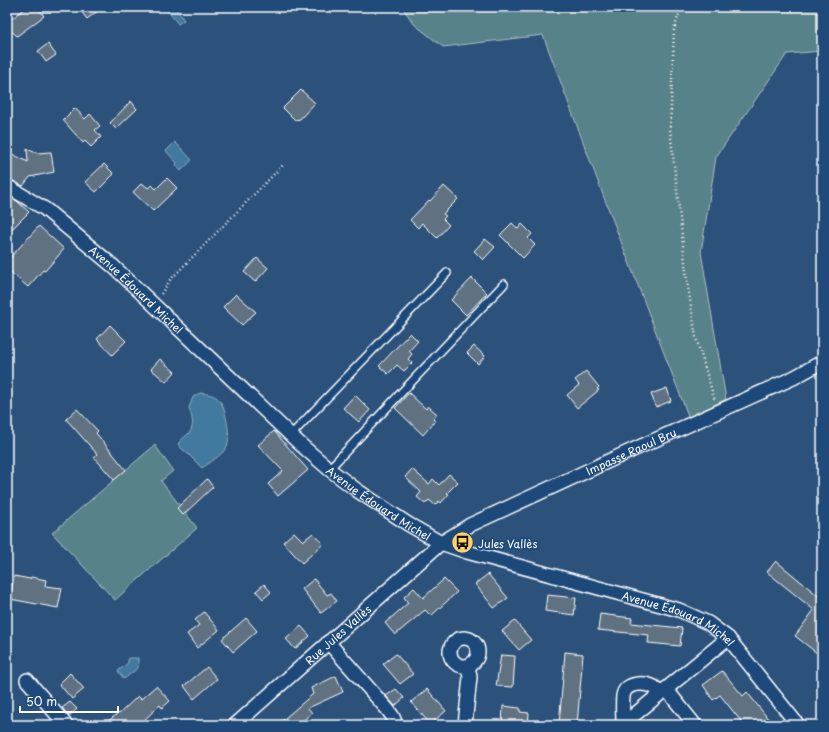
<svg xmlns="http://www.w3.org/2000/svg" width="829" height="732" font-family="'Playpen Sans',sans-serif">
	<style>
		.green { fill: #598289; stroke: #acc0c4 }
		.water { fill: #42799e; stroke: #8eafc5 }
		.building { fill: #607281; stroke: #fff }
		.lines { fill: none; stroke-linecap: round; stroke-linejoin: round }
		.lane-casing { stroke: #fff; stroke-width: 10 }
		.street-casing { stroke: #fff; stroke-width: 16 }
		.path { stroke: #fff; stroke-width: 2.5; stroke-dasharray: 1 3; stroke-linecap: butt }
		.lane { stroke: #1f4a7a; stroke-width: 7 }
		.street { stroke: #1f4a7a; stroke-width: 13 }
		.labels { text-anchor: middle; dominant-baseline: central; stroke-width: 4; stroke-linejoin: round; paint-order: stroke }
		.street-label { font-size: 11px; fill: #fff; stroke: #1f4a7a }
		.poi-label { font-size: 11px; fill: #fff; stroke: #1f4a7a; text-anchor: start }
	</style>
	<rect width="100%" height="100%" fill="#2c527b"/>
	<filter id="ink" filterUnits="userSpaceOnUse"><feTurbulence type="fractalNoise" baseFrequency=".025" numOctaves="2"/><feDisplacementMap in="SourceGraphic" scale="8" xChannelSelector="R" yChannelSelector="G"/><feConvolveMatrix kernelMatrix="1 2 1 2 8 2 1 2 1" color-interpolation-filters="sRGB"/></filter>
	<g filter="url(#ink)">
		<g class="green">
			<path d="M402 7H822V51L787 54 716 157 701 252 726 399 689 418 600 187 543 35 443 47 414 24Z"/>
			<path d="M155 445 173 471 161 481 197 528 115 600 52 533Z"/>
		</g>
		<g class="water">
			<path d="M171 7H175L184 20 178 24 167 10Z"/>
			<path d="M175 142 192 160 181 171 176 165 177 163 166 151Z"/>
			<path d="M200 393C207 394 215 394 220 401 226 409 232 440 226 448 222 455 209 463 202 468L189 455 181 448 178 444C181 439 185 437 189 433 195 426 192 416 189 408L193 397Z"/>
			<path d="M128 658H138V668L124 679 118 671 128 663Z"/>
		</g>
		<g class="building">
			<path d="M27 7H38L44 16 17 36 7 27V22Z"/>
			<path d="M78 7H103L87 19Z"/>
			<path d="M48 44 56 55 46 62 38 51Z"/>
			<path d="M301 90 315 103 300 119 295 120 283 108Z"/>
			<path d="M131 101 137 109 116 129 110 123Z"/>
			<path d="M75 108 85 119 90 114 100 126 95 130 101 137 91 147 85 141 83 143 63 120Z"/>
			<path d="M27 149 37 153 51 152 54 172 30 177 23 186 7 178V163L12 154 28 162Z"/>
			<path d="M104 164 114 174 96 192 85 182Z"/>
			<path d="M167 178 177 188 153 211 133 192 142 183 148 188 152 185 156 189Z"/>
			<path d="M444 186 458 199 443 214 446 216 443 219 449 225 437 238 422 223 418 228 410 220 429 200 430 201Z"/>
			<path d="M7 195 17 201 29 212 7 234Z"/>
			<path d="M512 223 518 229 522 224 532 234 528 238 535 245 523 258 500 235Z"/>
			<path d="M39 226 64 249 45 271 43 270 28 287 7 269V261Z"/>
			<path d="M485 239 495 247 483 260 474 251Z"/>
			<path d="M257 258 268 268 255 282 244 272Z"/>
			<path d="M472 278 487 293 466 315 451 300Z"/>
			<path d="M236 294 256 312 242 325 223 307Z"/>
			<path d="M110 325 126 341 112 355 97 339Z"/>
			<path d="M410 333 418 341 409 351 412 354 408 359 412 363 404 371 397 365 388 374 379 366Z"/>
			<path d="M474 346 485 356 478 364 467 353Z"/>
			<path d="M160 359 175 372 166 382 151 369Z"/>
			<path d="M586 371 599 387 597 389 599 390 577 408 567 395 579 385 575 380Z"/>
			<path d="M667 388 671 401 656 407 651 394Z"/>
			<path d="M409 393 426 409 428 406 437 414 433 419 435 421 423 435 395 408Z"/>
			<path d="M355 395 370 410 359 422 343 408Z"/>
			<path d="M77 409 98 431 96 433 126 470 114 480 94 457 97 454 66 419Z"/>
			<path d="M274 431 308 470 278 496 268 484 283 471 258 445Z"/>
			<path d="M412 469 429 484 433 479 439 485 449 474 458 482 447 493 449 494 441 503 439 501 435 505 429 500 425 504 417 497 421 492 405 477Z"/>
			<path d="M207 479 213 487 183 515 177 508Z"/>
			<path d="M294 532 303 541 313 533 323 544 302 563 283 542Z"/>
			<path d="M776 561 822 599V657L795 636 814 610 767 572Z"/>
			<path d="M488 574 508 598 494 608 475 584Z"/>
			<path d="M14 576 30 579 31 577 46 580 45 586 62 588 58 608 10 599Z"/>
			<path d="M314 579 327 595 331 593 337 601 321 613 302 589Z"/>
			<path d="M444 579 457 592 431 616 425 610 395 635 385 623 408 603 404 597 414 588 423 598Z"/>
			<path d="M264 584 271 592 263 599 256 591Z"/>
			<path d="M547 595 576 598 574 615 545 611Z"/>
			<path d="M204 612 219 630 197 648 187 634 199 625 195 620Z"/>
			<path d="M600 614 632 618 631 623 682 628 680 646 648 643 649 635 598 630Z"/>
			<path d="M246 618 257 631 233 652 222 639Z"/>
			<path d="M515 621 531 640 519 650 502 631Z"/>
			<path d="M301 626 310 636 295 649 286 639Z"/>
			<path d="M565 652 583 654 577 725H559Z"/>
			<path d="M396 654 413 674 400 684 383 664Z"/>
			<path d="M501 655 515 656 513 687 496 686Z"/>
			<path d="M207 667 217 679 194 699 184 686Z"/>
			<path d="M722 671 743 696 747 692 773 725H744L720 695 713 700 703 685Z"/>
			<path d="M70 673 84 689 72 699 59 684Z"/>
			<path d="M336 676 343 692 308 708 312 713 298 725H277L313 694 311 688Z"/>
			<path d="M156 686 170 701 162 708 160 705 139 725H104L118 713 119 714 138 696 141 699Z"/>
			<path d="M396 689 404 698 395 706 386 696Z"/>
			<path d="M427 689 446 711 430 724 411 702Z"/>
			<path d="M70 702 77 709 69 716 62 708Z"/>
			<path d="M503 706 520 708V712L529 713 528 725H502Z"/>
		</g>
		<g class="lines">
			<defs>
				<g id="lane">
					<path d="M291 435 447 273"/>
					<path d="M329 469 504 284"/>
				</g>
				<g id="street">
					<path id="s1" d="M7 186 45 209 113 266 300 444 329 469 358 491 408 524 441 543 467 552 679 610 708 623 728 638 798 725"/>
					<circle cx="464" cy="652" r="14"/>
					<path d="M328 642 388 710 393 717 396 725"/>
					<path d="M27 680 66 725"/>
					<path d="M666 689 695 725"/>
					<path d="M623 724C623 715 622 705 623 696 625 682 644 682 654 687 656 689 659 691 661 693"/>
					<path id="s2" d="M235 725 441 543 470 525 626 453 793 378 822 362"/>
					<path d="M465 725 470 677 468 666"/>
					<path d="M622 725 728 638"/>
				</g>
			</defs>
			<use href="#lane" class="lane-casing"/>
			<use href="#street" class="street-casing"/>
			<g class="path">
				<path d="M681 7 674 30 670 129 687 280 696 338 715 401"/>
				<path d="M161 294 170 280 284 164"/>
			</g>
			<use href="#lane" class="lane"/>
			<use href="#street" class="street"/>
		</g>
	</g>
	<defs>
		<symbol id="bus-disc" viewBox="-11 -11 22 22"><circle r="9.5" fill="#ffd166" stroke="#1f4a7a"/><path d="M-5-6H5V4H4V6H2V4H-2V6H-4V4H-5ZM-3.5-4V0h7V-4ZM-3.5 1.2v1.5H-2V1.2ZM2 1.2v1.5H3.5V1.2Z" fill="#111"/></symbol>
	</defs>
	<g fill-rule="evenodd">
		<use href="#bus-disc" x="450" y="530" width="25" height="25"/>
	</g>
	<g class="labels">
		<g class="street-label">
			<text stroke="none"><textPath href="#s1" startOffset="166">Avenue Édouard Michel</textPath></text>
			<text stroke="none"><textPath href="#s2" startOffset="486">Impasse Raoul Bru</textPath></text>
			<text stroke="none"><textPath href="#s1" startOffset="490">Avenue Édouard Michel</textPath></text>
			<text stroke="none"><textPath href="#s1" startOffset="814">Avenue Édouard Michel</textPath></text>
			<text stroke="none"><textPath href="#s2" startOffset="137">Rue Jules Vallès</textPath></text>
		</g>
		<g class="poi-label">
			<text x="478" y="543">Jules Vallès</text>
		</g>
	</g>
	<rect width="829" height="732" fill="none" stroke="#1f4a7a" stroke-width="24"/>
	<rect x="12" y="12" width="805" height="708" fill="none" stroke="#fff" stroke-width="1.5" filter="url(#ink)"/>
	<path d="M20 706v6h98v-6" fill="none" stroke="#ffffff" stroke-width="2"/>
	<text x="26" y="706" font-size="12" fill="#ffffff" stroke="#1f4a7a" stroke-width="3" paint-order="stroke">50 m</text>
</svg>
